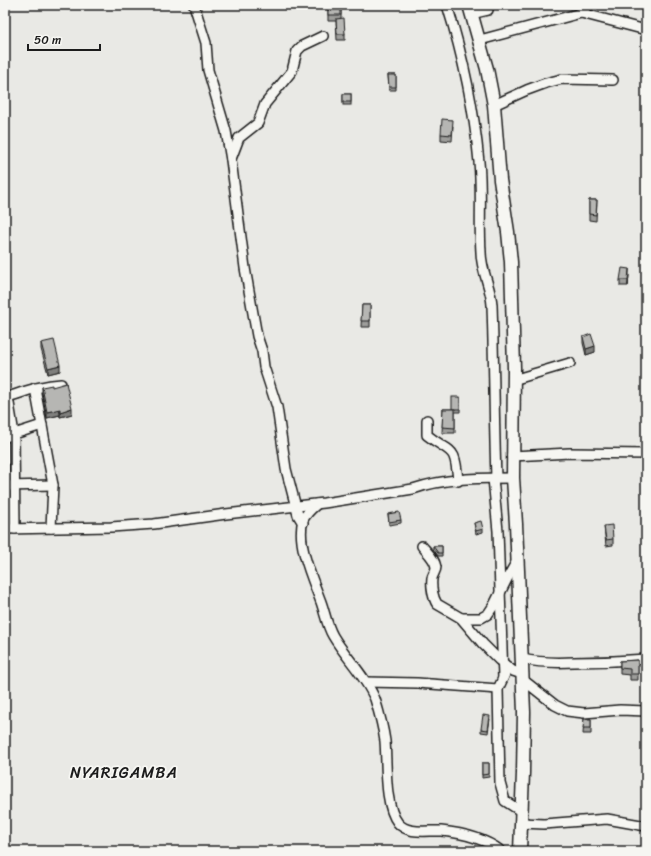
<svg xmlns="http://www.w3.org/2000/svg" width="651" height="856" font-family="Sriracha,sans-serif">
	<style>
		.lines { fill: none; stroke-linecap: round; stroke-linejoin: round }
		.minor-casing { stroke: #1c1c1c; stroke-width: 12 }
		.tertiary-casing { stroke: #1c1c1c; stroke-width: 15 }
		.minor { stroke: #f6f6f2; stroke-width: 9 }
		.tertiary { stroke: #f6f6f2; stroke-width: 12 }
		.wall { fill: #9d9d9a; stroke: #1c1c1c }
		.shaded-wall { fill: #7f7f7d; stroke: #1c1c1c }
		.building { fill: #b6b6b3; stroke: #1c1c1c }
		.labels { text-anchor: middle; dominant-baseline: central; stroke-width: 3.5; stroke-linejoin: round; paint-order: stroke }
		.quarter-label { font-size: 16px; letter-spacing: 1px; fill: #1c1c1c; stroke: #f6f6f2 }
	</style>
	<rect width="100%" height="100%" fill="#e9e9e5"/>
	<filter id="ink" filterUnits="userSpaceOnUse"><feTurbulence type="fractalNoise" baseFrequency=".025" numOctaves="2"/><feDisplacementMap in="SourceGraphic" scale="8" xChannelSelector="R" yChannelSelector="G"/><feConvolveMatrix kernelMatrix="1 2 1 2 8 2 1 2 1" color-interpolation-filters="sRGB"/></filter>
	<g filter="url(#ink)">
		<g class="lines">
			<defs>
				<g id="minor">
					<path d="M194 5 206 43 208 70 226 131 231 160 245 268 257 336 262 351 264 367 277 407 286 469 298 515 303 523"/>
					<path d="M447 5C463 56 474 108 479 162 482 192 479 222 481 252 481 271 491 287 492 305 494 363 494 420 496 478"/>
					<path d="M581 13 646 30"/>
					<path d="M471 14 488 10"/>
					<path d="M480 40 581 13 588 5"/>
					<path d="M494 105 527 90 546 83 562 79 613 80"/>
					<path d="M231 159 239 138 258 123 265 104 292 71 297 51 302 46 323 36"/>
					<path d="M513 380 570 363"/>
					<path d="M35 388 53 485 51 528"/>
					<path d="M8 397 14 434 15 529"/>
					<path d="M5 398C24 392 41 385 61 384"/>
					<path d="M427 420V435C452 455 455 444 458 481"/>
					<path d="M5 437 42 425"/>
					<path d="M512 456 570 453 646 454"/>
					<path d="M493 478 498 531 503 678"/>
					<path d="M5 486 53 485"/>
					<path d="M317 504C311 509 306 513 303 520 296 544 313 580 321 602 325 613 327 626 333 636 346 658 365 675 375 699 379 712 383 727 385 741 387 763 384 806 398 823 408 835 428 830 441 831 462 833 484 838 501 851"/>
					<path d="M5 529 111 527 154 524 226 514 324 503 413 489C444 478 480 478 513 478"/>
					<path d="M422 546C427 552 435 559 436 567 436 572 432 575 432 579 431 587 433 598 437 604L461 618 483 644 499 660 513 671 522 674"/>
					<path d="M461 618H481L488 614 494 605 509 575 517 561"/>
					<path d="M522 659C541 663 555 663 574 662 598 662 622 661 646 659"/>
					<path d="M505 674 498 689 500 783 505 801 522 812"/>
					<path d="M522 679 555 705 567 711 584 713 620 710 646 711"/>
					<path d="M366 682 417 683 498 689"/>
					<path d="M522 823 544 824 607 819 646 826"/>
				</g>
				<path id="tertiary" d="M469 5 487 69 494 105 500 180 508 232 511 262 514 368 513 478 516 524 524 712 523 773 520 851"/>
			</defs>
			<use href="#minor" class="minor-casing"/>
			<use href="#tertiary" class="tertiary-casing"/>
			<use href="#minor" class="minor"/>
			<use href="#tertiary" class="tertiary"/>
		</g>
		<g class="wall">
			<rect x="505" y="5" width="14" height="1"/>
			<path d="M328 7H341V19L345 34V40H337L336 21H328Z"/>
			<path d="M388 75H396V90H389Z"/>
			<rect x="343" y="94" width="8" height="11"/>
			<path d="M453 126 452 141 441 140V134Z"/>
			<path d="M589 200H597L596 221 589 220Z"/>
			<path d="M629 275 628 286H620V280Z"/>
			<path d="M362 305H370V327H361Z"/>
			<path d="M583 337 595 352 586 355 583 343Z"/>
			<path d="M41 343 60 371 48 374 41 349Z"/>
			<path d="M42 387H52L72 414 60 417V415L47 418 42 393Z"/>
			<path d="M460 397V412H455V433H442L443 409H452Z"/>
			<path d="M388 514 401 520V523L389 525Z"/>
			<path d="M474 523 483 529V532L476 534Z"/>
			<path d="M604 526 613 539V545L606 546Z"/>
			<path d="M433 546H442V556H438L433 549Z"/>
			<path d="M638 660V680H630V675L620 674V661Z"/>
			<path d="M490 719 488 733 481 732V729Z"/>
			<path d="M584 719H591V734H583Z"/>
			<path d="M482 763H489V777L482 778Z"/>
		</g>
		<g class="shaded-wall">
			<path d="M629 269V275L628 286V280Z"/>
			<path d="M595 346V352L586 355V349Z"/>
			<path d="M60 365V371L48 374V368Z"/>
			<path d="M72 408V414L60 417V412Z"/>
			<path d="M60 409V415L47 418V412Z"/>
			<path d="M7 422V428H5V423Z"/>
		</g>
		<g class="building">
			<rect x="328" y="7" width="13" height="8"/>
			<path d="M344 18 345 34H337L336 19Z"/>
			<path d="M388 75H396V87H389Z"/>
			<rect x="343" y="94" width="8" height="8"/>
			<path d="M442 119 453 120 452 135 441 134Z"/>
			<path d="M589 200H597L596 215 589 214Z"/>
			<path d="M622 268 629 269 628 280H620Z"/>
			<path d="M362 305H370V321H361Z"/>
			<path d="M591 334 595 346 586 349 583 337Z"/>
			<path d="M54 340 60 365 48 368 41 343Z"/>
			<path d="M66 383 72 408 60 412V409L47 412 42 387 52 385V387Z"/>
			<rect x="452" y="397" width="8" height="12"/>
			<path d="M443 409H455V428L442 427Z"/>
			<path d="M5 410 7 422 5 423Z"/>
			<path d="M399 512 401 520 389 522 388 514Z"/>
			<path d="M481 521 483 529 476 531 474 523Z"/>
			<path d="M612 525 613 539 606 540 604 526Z"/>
			<path d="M433 546H442V553H438Z"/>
			<path d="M638 660V674H630V669L620 668V661Z"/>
			<path d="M483 715 490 716 488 730 481 729Z"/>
			<path d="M584 719H591V728H583Z"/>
			<path d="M482 763H489V774L482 775Z"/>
		</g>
	</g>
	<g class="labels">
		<g class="quarter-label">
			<text x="124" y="772">NYARIGAMBA</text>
		</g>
	</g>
	<rect width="651" height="856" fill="none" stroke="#f6f6f2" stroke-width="20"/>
	<rect x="10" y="10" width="631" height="836" fill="none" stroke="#1c1c1c" stroke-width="1.5" filter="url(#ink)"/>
	<path d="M28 44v6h72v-6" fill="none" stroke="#1c1c1c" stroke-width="2"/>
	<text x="34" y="44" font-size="12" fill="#1c1c1c" stroke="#f6f6f2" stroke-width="3" paint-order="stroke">50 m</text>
</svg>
